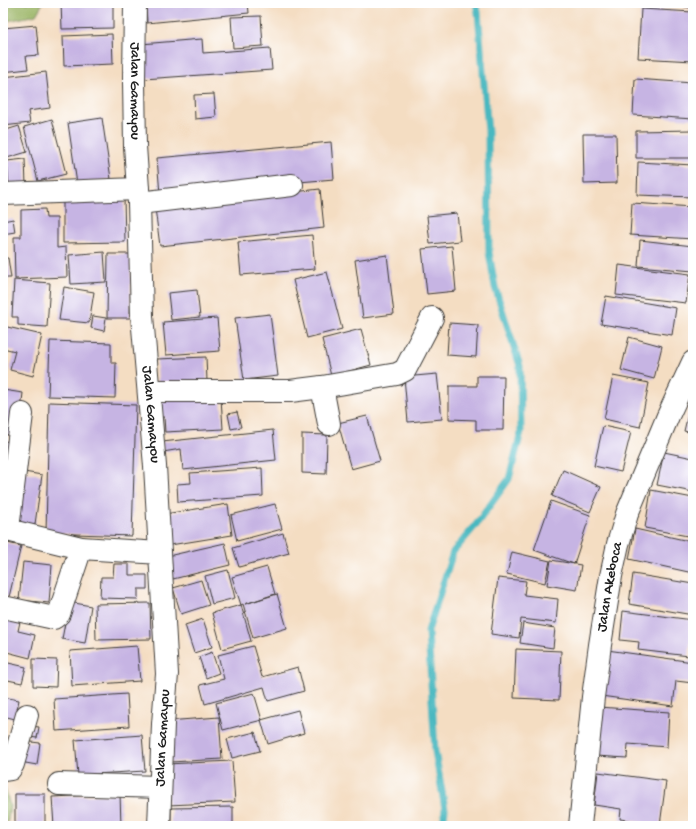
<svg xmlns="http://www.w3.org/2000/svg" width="696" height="829" font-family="'Gochi Hand',sans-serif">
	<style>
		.forest { fill: #9cb668; stroke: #5c6942 }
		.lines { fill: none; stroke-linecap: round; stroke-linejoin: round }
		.stream { stroke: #49b8c0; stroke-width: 7 }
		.building { fill: #c6b4e3 }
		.street-casing { stroke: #3c3935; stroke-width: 24 }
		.street { stroke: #fff; stroke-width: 22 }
		.labels { text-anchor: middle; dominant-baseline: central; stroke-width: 4; stroke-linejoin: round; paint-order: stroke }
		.street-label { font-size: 15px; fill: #1c1c1c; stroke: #fff }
	</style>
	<rect width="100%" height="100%" fill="#fff"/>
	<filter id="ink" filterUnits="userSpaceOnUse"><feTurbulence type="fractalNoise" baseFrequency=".025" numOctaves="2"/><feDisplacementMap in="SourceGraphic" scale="8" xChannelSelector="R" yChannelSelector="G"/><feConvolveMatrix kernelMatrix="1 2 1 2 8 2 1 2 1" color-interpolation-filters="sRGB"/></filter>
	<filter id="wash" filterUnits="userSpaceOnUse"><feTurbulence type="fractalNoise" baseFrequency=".012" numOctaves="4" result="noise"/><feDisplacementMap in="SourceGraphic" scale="16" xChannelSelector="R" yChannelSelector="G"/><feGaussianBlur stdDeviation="0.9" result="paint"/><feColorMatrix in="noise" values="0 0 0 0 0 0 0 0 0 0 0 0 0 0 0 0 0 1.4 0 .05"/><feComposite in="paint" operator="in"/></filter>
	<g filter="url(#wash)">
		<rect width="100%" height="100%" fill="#f4ddc2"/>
		<g class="forest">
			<path d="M3 3H43L36 15 3 22Z"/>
			<path d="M3 781 10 806 7 826H3Z"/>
		</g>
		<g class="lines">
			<path class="stream" d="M443 826 445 809 435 751 428 631 453 552 475 526 509 479 521 432 520 366 495 287 489 252 488 132 478 12 476 3"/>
		</g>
		<g id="blocks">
			<g class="building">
				<path d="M61 3H113V28L62 29Z"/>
				<path d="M146 3H248L249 13 147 23Z"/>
				<path d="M661 3H691V8Z"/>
				<path d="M641 9 693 12V61L638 58Z"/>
				<path d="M261 16 263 46 233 48 231 17Z"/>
				<path d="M36 25 39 55 26 56 28 69 3 72V28Z"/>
				<path d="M112 34 113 64 64 66 63 36Z"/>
				<path d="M202 39 203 53 270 48 272 70 144 79 141 44Z"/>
				<path d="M46 72 50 108 28 111 30 123 3 126V77Z"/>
				<path d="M635 79 693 83V119L633 115Z"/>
				<path d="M214 94 216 117 195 119 194 95Z"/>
				<path d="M102 118 111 179 77 184 68 123Z"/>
				<path d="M52 119 66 174 38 181 24 127Z"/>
				<path d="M19 126 27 152 7 158 3 145V131Z"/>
				<path d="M693 130V158H636V131Z"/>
				<path d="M583 134H616L617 183 584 184Z"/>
				<path d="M331 142 334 179 160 194 157 158Z"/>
				<path d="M25 159 26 185 9 186 7 161Z"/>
				<path d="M638 162 693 165V197L637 195Z"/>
				<path d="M320 189 324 228 160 246 155 208Z"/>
				<path d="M124 197 125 242 63 243V198Z"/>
				<path d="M632 203 693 207V239L630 235Z"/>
				<path d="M45 209 46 218H57V248L66 247 67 277 15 279 14 237H21V210Z"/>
				<path d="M457 213 460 241 430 244 427 216Z"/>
				<path d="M13 219 15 232 3 234V221Z"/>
				<path d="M312 235 315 269 241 275 238 242Z"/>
				<path d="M640 240 693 246V271L638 266Z"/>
				<path d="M452 246 456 291 427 294 422 249Z"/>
				<path d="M104 252 106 282 71 284 69 255Z"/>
				<path d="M108 254H131L130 318H107Z"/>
				<path d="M387 255 394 314 363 318 355 260Z"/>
				<path d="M3 258H8L11 278H3Z"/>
				<path d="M619 265 690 274 686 303 616 295Z"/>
				<path d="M327 272 342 329 307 338 293 280Z"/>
				<path d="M14 280 50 283 47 327 18 325V317H12Z"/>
				<path d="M64 287 94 292 89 323 59 320Z"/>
				<path d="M197 290 200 317 171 320 168 293Z"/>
				<path d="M606 296 676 308 672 335 601 324Z"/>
				<path d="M270 314 278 376 244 380 235 318Z"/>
				<path d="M93 316 106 318 104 331 91 328Z"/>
				<path d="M217 318 220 351 166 355 163 322Z"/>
				<path d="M449 323 478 325 476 357 447 355Z"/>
				<path d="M3 326 42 335 33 376 10 370 15 351 3 348Z"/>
				<path d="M361 329 371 365 331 376 322 339Z"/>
				<path d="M629 337 662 346 654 379 621 370Z"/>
				<path d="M50 341 111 343V363H116L115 398 48 396Z"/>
				<path d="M206 357 207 381 158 382 157 359Z"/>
				<path d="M437 374 442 419 408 422 404 377Z"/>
				<path d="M477 376H504L503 430H476V420L449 419V386H477Z"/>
				<path d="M613 376 649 383 640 427 604 419Z"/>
				<path d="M3 390 23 393 18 436 3 434Z"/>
				<path d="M221 398 223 429 165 432 164 417 153 418 152 401Z"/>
				<path d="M49 402 136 405 132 536 46 533Z"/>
				<path d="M690 406 693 407V433L684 431Z"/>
				<path d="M237 412 241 427 231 429 228 414Z"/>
				<path d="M367 416 380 461 351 469 338 423Z"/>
				<path d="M603 426 631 432 621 472 594 466Z"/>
				<path d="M273 430 276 460 183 470 181 449 163 452 162 442Z"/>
				<path d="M302 434 327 435 326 474 302 473Z"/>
				<path d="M3 441 15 442 12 475 3 474Z"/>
				<path d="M664 452 693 458V492L657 485Z"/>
				<path d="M262 468 263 496 178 502 177 484 191 483 190 473Z"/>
				<path d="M563 470 601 487 590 512 552 496Z"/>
				<path d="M18 471 42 475 34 531 9 527Z"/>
				<path d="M651 490 693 498V537L645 528Z"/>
				<path d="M551 501 590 515 574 564 534 550Z"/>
				<path d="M228 504 232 535 164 546 158 515Z"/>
				<path d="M275 504 282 529 237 541 231 515Z"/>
				<path d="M635 529 693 542V573L629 559Z"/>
				<path d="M283 533 289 553 239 567 233 548Z"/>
				<path d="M3 542 21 546 9 597 3 596Z"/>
				<path d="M225 543 230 565 173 579 168 556Z"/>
				<path d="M512 552 550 561 545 583 507 574Z"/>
				<path d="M551 560 581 565 577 590 547 585Z"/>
				<path d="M23 562 52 565 49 603 19 600Z"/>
				<path d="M114 564H129V575H147V589H138V599L100 598 101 577H113Z"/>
				<path d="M267 567 275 594 245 604 277 594 287 628 253 638 243 604 241 605 232 577Z"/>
				<path d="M228 570 235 598 212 604 205 576Z"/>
				<path d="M633 574 693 584V615L629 604Z"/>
				<path d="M498 578 526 581 524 595 558 599 556 623 521 619 519 638 491 634Z"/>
				<path d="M201 580 209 605 181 614 173 588Z"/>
				<path d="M69 602 91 606 85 643 62 639Z"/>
				<path d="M150 603 151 639 96 640 95 604Z"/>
				<path d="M241 605 251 641 222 649 212 613Z"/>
				<path d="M623 611 693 620 689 656 638 650 639 642 620 640Z"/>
				<path d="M3 614 21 617 18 631 35 635 30 658 3 651Z"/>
				<path d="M203 619 212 647 194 653 185 625Z"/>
				<path d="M523 623 555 628 553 648 520 643Z"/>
				<path d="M137 646 140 681 72 686 70 651Z"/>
				<path d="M253 646 262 677 298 667 304 691 268 701 264 687 205 704 200 685 224 679 218 655Z"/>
				<path d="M516 649 561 651 559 700 514 698Z"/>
				<path d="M607 650 693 662V683L676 681 673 706 601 696Z"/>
				<path d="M212 652 219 673 206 678 199 657Z"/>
				<path d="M33 659 57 660 56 687 33 686Z"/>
				<path d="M4 662 26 667 22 683 3 679Z"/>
				<path d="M254 693 262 720 223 730 216 703Z"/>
				<path d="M127 694 129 726 56 731 54 699Z"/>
				<path d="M3 697 19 700 15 719 3 716Z"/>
				<path d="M599 707 669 712 667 747 628 744 627 758 596 756Z"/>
				<path d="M298 710 304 733 268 744 261 720Z"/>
				<path d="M219 717 222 759 171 762 167 721Z"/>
				<path d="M30 726 39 727 37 738 29 737Z"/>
				<path d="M255 732 260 751 232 758 227 739Z"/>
				<path d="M142 735 145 771 78 775 75 740Z"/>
				<path d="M23 741 40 743 37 765 20 762Z"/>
				<path d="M232 761 235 802 168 805 166 764Z"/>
				<path d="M598 772 666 781 660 825 620 819 621 809 594 805Z"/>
				<rect x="15" y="794" width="30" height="32"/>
				<path d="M120 794 121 826H54L52 797Z"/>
				<path d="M233 807V826H171V808Z"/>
			</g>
		</g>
	</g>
	<g filter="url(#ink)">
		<use href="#blocks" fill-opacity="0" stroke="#3c3935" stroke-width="1"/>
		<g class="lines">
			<defs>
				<g id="street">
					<path id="s1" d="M135 3 134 81 135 146 139 203 142 316 155 466 167 674 163 724 159 826"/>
					<path d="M3 194 138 189"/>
					<path d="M139 203 292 185"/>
					<path d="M322 387 329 424"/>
					<path d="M149 391H290L322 387 397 374 405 370 432 318"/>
					<path d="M3 529 81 548 160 553"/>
					<path d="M8 529 22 414"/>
					<path d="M3 607 54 618 59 614 81 548"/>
					<path d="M3 770 10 769 13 764 27 715"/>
					<path d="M59 784 160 787"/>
					<path id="s2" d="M580 826 593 697 600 645 611 576 618 544 627 514 668 416 693 362"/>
				</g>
			</defs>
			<use href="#street" class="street-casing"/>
			<use href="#street" class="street"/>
		</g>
	</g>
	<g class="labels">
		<g class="street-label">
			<text stroke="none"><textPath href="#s1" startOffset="88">Jalan Gamayou</textPath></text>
			<text stroke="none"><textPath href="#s1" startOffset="412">Jalan Gamayou</textPath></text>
			<text stroke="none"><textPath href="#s2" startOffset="241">Jalan Akeboca</textPath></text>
			<text transform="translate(163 738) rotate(-87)">Jalan Gamayou</text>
		</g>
	</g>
	<rect width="696" height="829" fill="none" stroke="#fff" stroke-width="16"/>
</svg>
